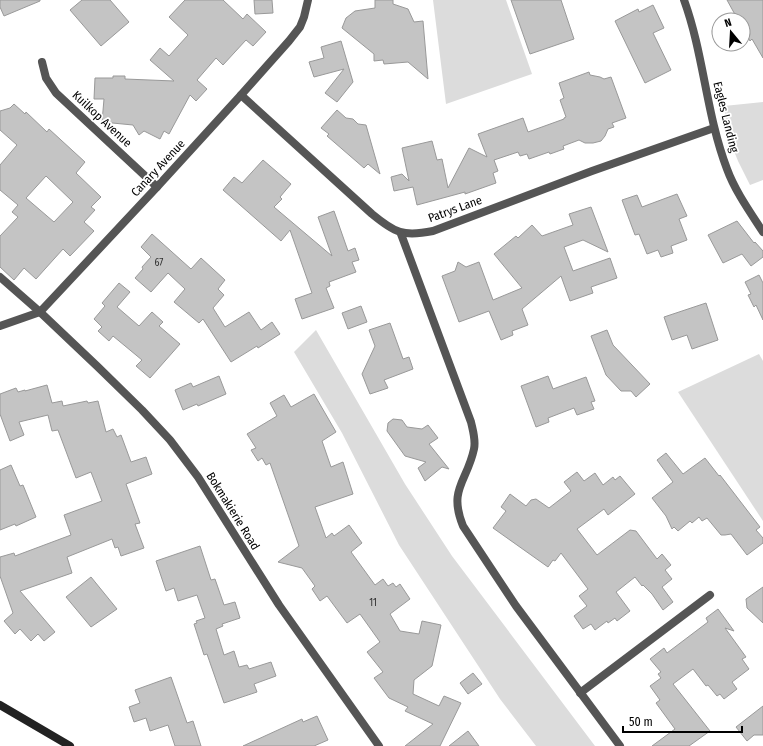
<svg xmlns="http://www.w3.org/2000/svg" width="763" height="746" font-family="'Fira Sans Condensed',sans-serif">
	<style>
		.green { fill: #dcdcdc }
		.building { fill: #c4c4c4; stroke: #999; fill-rule: evenodd }
		.lines { fill: none; stroke-linecap: round; stroke-linejoin: round }
		.street { stroke: #555; stroke-width: 8 }
		.secondary { stroke: #222; stroke-width: 8 }
		.labels { text-anchor: middle; dominant-baseline: central; stroke-width: 3.5; stroke-linejoin: round; paint-order: stroke }
		.number-label { font-size: 10px; fill: #313131 }
		.street-label { font-size: 12px; fill: #000; stroke: #fff }
	</style>
	<rect width="100%" height="100%" fill="#fff"/>
	<g class="green">
		<path d="M433 0H506L532 74 446 104Z"/>
		<path d="M763 102V180L750 185 738 161 728 136 724 106Z"/>
		<path d="M316 330 405 484 452 556 595 746H536L500 699 399 545 342 433 294 352Z"/>
		<path d="M759 354 763 361V521L678 392Z"/>
	</g>
	<g class="building">
		<path d="M0 0H40V1L4 16 0 7Z"/>
		<path d="M82 0H110L129 22 101 46 70 10Z"/>
		<path d="M185 0H223L243 19 247 14 266 32 253 46 246 40 223 65 216 58 197 80 207 89 196 101 190 95 169 134 164 131 160 139 144 131 139 135 133 125 102 122 104 99H94L95 78H113V76H125V79L174 81 150 60 160 48 169 56 188 35 169 17Z"/>
		<path d="M254 0H272L273 13 255 14Z"/>
		<path d="M375 0H393V4L408 9 414 22 423 21 428 79 408 62 384 64 383 60 374 61V54L342 28 346 18 355 11 375 8Z"/>
		<path d="M511 0H561L574 39 530 54Z"/>
		<path d="M727 0H763V58L752 39 750 41 743 28V20H738Z"/>
		<path d="M653 5 664 28 653 33 671 70 645 83 615 21 638 9 639 12Z"/>
		<path d="M341 41 353 82 337 102 325 93 344 69 314 77 309 62 324 58 321 47Z"/>
		<path d="M589 72 590 75 600 77 604 79 611 77 626 118 612 123 614 127 608 129 605 136 601 141 593 143H585L579 140 563 146 564 149 550 154 549 152 529 159 527 154 520 156 518 152 494 160 498 171 493 173 496 183 465 194V192L417 205 413 187 394 191 391 177 402 174 409 181 402 148 432 141 437 160 442 159 448 188 469 148 487 157 478 134 523 118 528 132 564 119V118L566 117 560 100 564 98 559 83Z"/>
		<path d="M14 104 25 114 26 112 47 132 49 129 85 162 76 173 101 197 91 207 95 210 84 222 94 231 70 256 63 249 36 279 24 268 14 280 0 267V236L18 217 12 212 18 205 0 190V165L17 145 0 130V111L10 108ZM46 176 73 202 54 222 26 198Z"/>
		<path d="M337 110 346 118 353 119 358 124 366 125 380 174 368 164 364 168 327 136 329 134 321 128Z"/>
		<path d="M263 160 291 184 280 197 282 199 274 207 332 256 318 217 334 211 348 251 355 248 359 260 352 262 356 272 329 282 330 286 326 288 334 308 302 319 295 299 312 293 290 230 281 241 223 190 234 177 242 183Z"/>
		<path d="M677 194 687 216 679 219 687 240 671 246 673 253 661 257 658 250 647 254 639 234 635 235 622 200 637 195 642 207Z"/>
		<path d="M591 207 608 252 583 240 564 247 573 271 610 258 617 278 591 287 593 293 570 301 561 276 522 309 528 325 512 331 513 335 501 340 489 311 459 322 442 276 455 271 458 262 466 267 479 262 493 300 522 288 494 254 516 236 518 238 532 225 542 236 573 225 569 214Z"/>
		<path d="M737 221 754 243 755 242 763 251V257L751 266 742 254 723 263 708 235Z"/>
		<path d="M152 234 191 269 201 258 225 280 218 289 224 295 213 308 225 327 249 312 261 330 272 322 280 334 258 348 257 346 231 362 203 319 199 323 174 302 185 289 168 273 151 292 135 278 143 269 142 267 151 257 141 247Z"/>
		<path d="M759 275 763 283V320L756 305 754 307 748 295 751 294 745 282Z"/>
		<path d="M119 283 130 292 117 307 139 326 152 312 163 322 159 326 180 344 150 378 136 366 142 360 113 336 109 341 98 331 102 327 94 319 105 306 102 303Z"/>
		<path d="M706 303 718 340 692 349 687 335 672 340 664 317Z"/>
		<path d="M361 306 367 322 348 329 342 313Z"/>
		<path d="M390 323 403 359 409 357 413 369 384 380 388 388 370 394 362 374 375 346 369 330Z"/>
		<path d="M607 330 613 345 650 384 636 397 631 391H621L606 375 591 336Z"/>
		<path d="M219 376 226 394 198 406 197 404 183 410 175 390 191 383 193 387Z"/>
		<path d="M548 376 553 389 586 377 595 401 591 402 594 409 577 415 574 408 548 418 549 422 536 427 521 386Z"/>
		<path d="M47 385 52 403 62 401 63 406 87 401 88 403 98 401 106 432 113 429 117 437 121 435 131 462 146 457 152 474 126 484 140 523 135 524 144 548 121 556 118 547 115 548 112 539 67 557 72 573 20 591 55 632 44 641 38 634 31 641 20 629 15 634 4 621 13 613 0 576V557L14 553 15 556 71 535 64 515 102 501 91 472 76 478 58 430 52 431 48 415 19 422 24 435 10 441 0 414V394L16 388 18 392 25 390V391Z"/>
		<path d="M314 394 336 432 322 441 331 467 343 462 353 494 315 507 326 538 332 533 334 536 349 525 362 543 351 552 375 585 383 579 388 586 393 583 396 587 400 584 410 599 390 614 400 631 419 634 422 621 441 625 432 666 414 680 413 694 439 706 444 696 461 703 440 746H405L433 724 405 711 408 707 389 698 374 678 383 672 367 652 380 642 360 614 347 623 327 596 320 601 312 589 315 586 302 568 278 562 299 546 270 463 266 465 262 458 258 461 251 450 256 448 247 434 277 416 270 403 284 395 291 407Z"/>
		<path d="M393 419 402 420 407 427 422 429 428 425 438 438 429 444 449 469 442 467 425 481 418 468 426 462 405 456 387 431 388 423Z"/>
		<path d="M666 453 683 474 705 458 719 476 720 475 760 527 756 530 763 538V543L747 555 731 534 725 535H721L707 518 702 521 699 517 692 523 690 521 678 531 674 527 672 529 666 516 652 498 673 482 657 460Z"/>
		<path d="M11 465 20 486 23 485 36 517 16 526 15 524 0 530V470Z"/>
		<path d="M577 472 584 481 595 473 603 485 613 477 615 480 620 476 635 494 608 515 604 509 577 529 597 555 630 530 636 531 657 559 662 554 671 565 665 570 672 579 662 587 673 602 663 610 652 594 643 585 642 586 635 577 616 592 630 611 617 621 615 618 608 623 607 621 595 630 591 624 583 629 574 616 587 606 579 596 588 589 561 553 555 561 553 560 548 567 493 528 506 511 501 507 510 494 526 506 531 500 536 499 549 508 571 491 564 482Z"/>
		<path d="M200 546 211 580 215 579 224 605 235 602 240 618 222 624 223 626 216 629 224 655 234 651 239 667 247 665 249 669 271 662 276 676 254 684 257 692 224 703 207 654 204 655 194 624 197 623 196 621 205 618 197 595 178 601 174 588 166 591 156 561Z"/>
		<path d="M91 577 117 609 91 627 66 597Z"/>
		<path d="M763 587V623L747 608 746 599Z"/>
		<path d="M718 609 734 631 725 628 746 657 742 659 749 669 732 682 737 689 724 699 720 694 717 696 708 685 706 686 693 669 673 684 710 731 689 746H652L675 729 656 703 660 700 650 686 661 678 658 674 661 672 650 659 664 648 667 653 708 622 706 618Z"/>
		<path d="M473 673 482 684 468 694 460 683Z"/>
		<path d="M171 677 187 723 193 721 201 746H175L168 725 150 731 146 718 134 722 129 707 140 703 135 690Z"/>
		<path d="M763 706V735H754L747 741 736 727Z"/>
		<path d="M317 716 328 740 314 746H243L302 719 303 722Z"/>
		<path d="M468 731 479 746H449Z"/>
	</g>
	<g class="lines">
		<g class="street">
			<path d="M684 0C704 55 706 114 727 169 735 191 750 212 763 232"/>
			<path d="M42 62 46 78 56 93 157 187"/>
			<path d="M241 95 372 214C395 233 403 237 433 231L592 171 714 128"/>
			<path d="M401 234 471 422C473 431 476 440 474 449 467 482 448 489 463 526L516 606 620 746"/>
			<path d="M0 277 40 312 98 367 142 410 170 440 198 477 279 605 379 746"/>
			<path d="M0 326 40 312 157 187 241 95 289 41 300 27 304 17 308 0"/>
			<path d="M580 693 710 595"/>
		</g>
		<path class="secondary" d="M0 705 70 746"/>
	</g>
	<g class="labels">
		<g class="number-label">
			<text x="159" y="263">67</text>
			<text x="373" y="603">11</text>
		</g>
		<g class="street-label">
			<text transform="translate(726 117) rotate(76)">Eagles Landing</text>
			<text transform="translate(102 119) rotate(43)">Kuilkop Avenue</text>
			<text transform="translate(158 168) rotate(-47)">Canary Avenue</text>
			<text transform="translate(455 209) rotate(-20)">Patrys Lane</text>
			<text transform="translate(233 511) rotate(58)">Bokmakierie Road</text>
		</g>
	</g>
	<g transform="translate(731 32) rotate(342)"><circle r="19" fill="#ffffff" stroke="#999999"/>
	<path d="M0-3L7 15L0 10L-7 15Z" fill="#000000"/>
	<text y="-6" font-size="11" font-weight="bold" text-anchor="middle" fill="#000000">N</text>
	</g>
	<path d="M623 726v6h119v-6" fill="none" stroke="#000000" stroke-width="2"/>
	<text x="629" y="726" font-size="12" fill="#000000" stroke="#ffffff" stroke-width="3" paint-order="stroke">50 m</text>
</svg>
